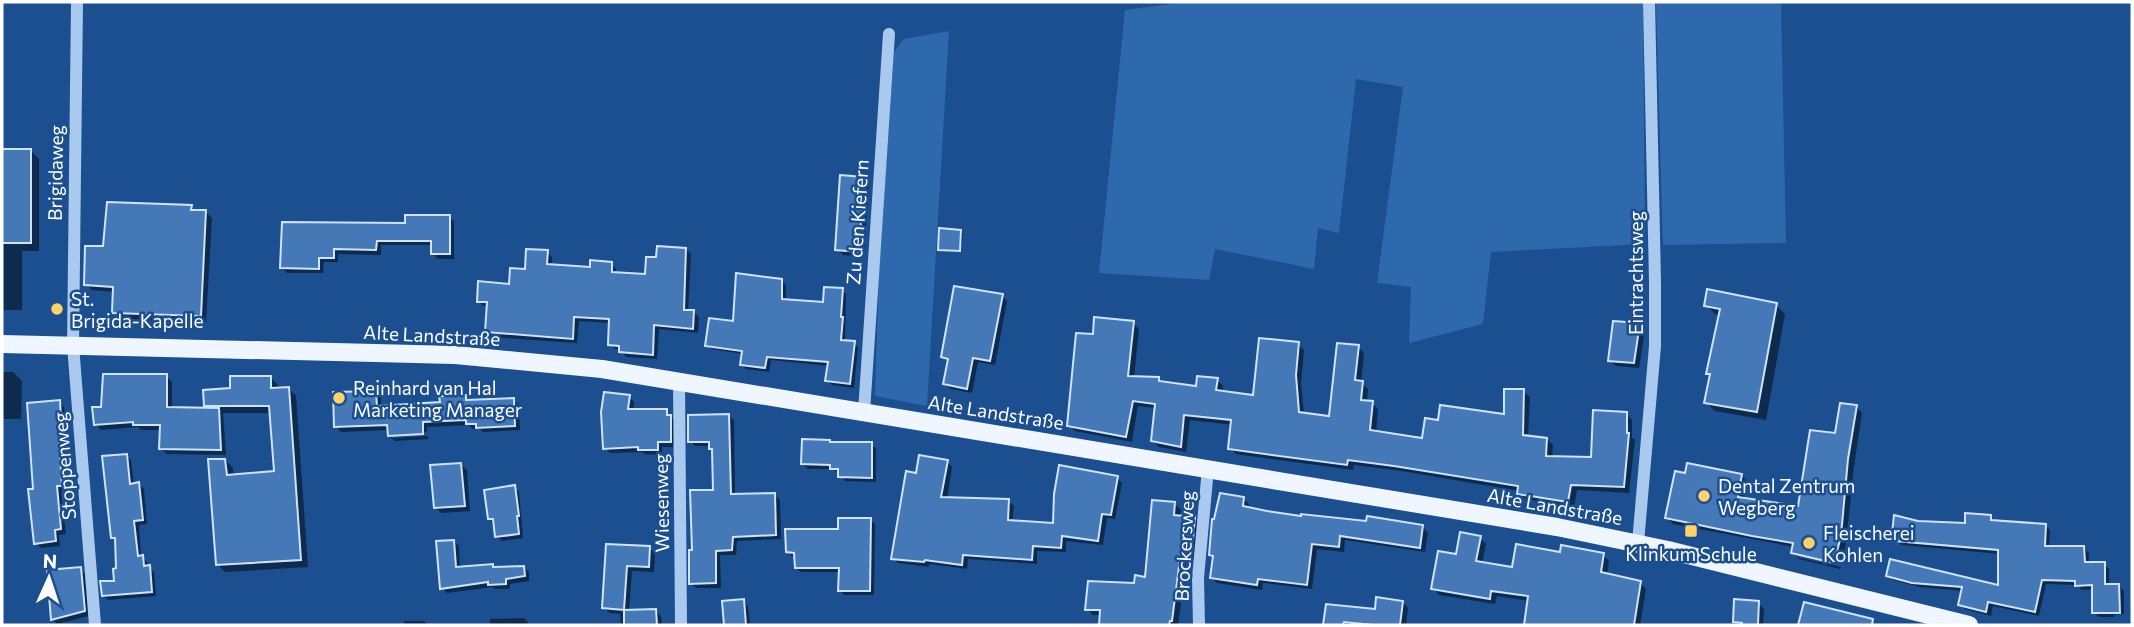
<svg xmlns="http://www.w3.org/2000/svg" width="2134" height="627" font-family="Commissioner,sans-serif">
	<style>
		.green { fill: #2e69ad }
		.shadow { fill: #0007 }
		.building { fill: #4478b7; stroke: #cfe3fa; stroke-width: 2 }
		.lines { fill: none; stroke-linecap: round; stroke-linejoin: round }
		.minor { stroke: #a9c9ee; stroke-width: 12 }
		.major { stroke: #f0f6ff; stroke-width: 18 }
		.poi-dot { fill: #ffd166; stroke: #1b4f8f; stroke-width: 2.5 }
		.labels { text-anchor: middle; dominant-baseline: central; stroke-width: 5; stroke-linejoin: round; paint-order: stroke }
		.street-label { font-size: 19px; fill: #fff; stroke: #1b4f8f }
		.poi-label { font-size: 19px; fill: #fff; stroke: #1b4f8f; text-anchor: start }
	</style>
	<rect width="100%" height="100%" fill="#1b4f8f"/>
	<g class="green">
		<path d="M1186 2H1643L1645 244 1491 252 1483 324 1409 343 1411 287 1377 283 1403 87 1356 79 1339 233 1318 228 1314 269 1215 249 1209 280 1099 273 1125 10Z"/>
		<path d="M1656 2H1781L1786 243 1663 245Z"/>
		<path d="M949 31 927 406 875 396 879 270 894 52 904 39Z"/>
	</g>
	<g class="shadow">
		<path d="M2 150H30L39 159V251H22V310H2Z"/>
		<path d="M863 179 869 185 864 257 843 255 837 249Z"/>
		<path d="M191 207 196 212H206L212 218 206 322 120 319 114 312V292L92 290 86 284 104 248Z"/>
		<path d="M449 217 454 222V259H438L433 254V245H381V255L338 254V262H324L323 273H287L282 268 284 224 407 225Z"/>
		<path d="M960 231 963 234 961 252 942 251 940 249Z"/>
		<path d="M686 249 691 254 688 312H694L699 317 698 333 659 329 657 359 626 357 621 350 615 349 610 344 611 323 579 321 577 343 492 337 487 332 488 306H483L478 301 511 285 547 252 552 257V266L591 269 611 264 616 269V274L647 276 658 259Z"/>
		<path d="M782 281 786 285V301L825 304 842 290 846 294 845 342 854 343 858 347 854 388 832 385 827 381 829 366 771 360 769 372 746 369 742 364 743 354 712 349 707 345 735 323Z"/>
		<path d="M1002 296 1007 301 995 365 978 362 972 393 951 389 945 384 949 363 943 357Z"/>
		<path d="M1706 305H1776L1785 314 1766 420 1715 411 1706 402 1711 377 1708 373 1721 315 1715 314Z"/>
		<path d="M1133 323 1139 329 1134 378 1159 379 1163 384 1197 387 1217 380 1223 386 1222 393 1255 397 1298 344 1304 350 1301 383 1304 414 1330 418 1358 347 1364 353 1361 383 1368 389 1367 402 1372 403 1378 409 1376 433 1423 440 1439 422 1505 416 1523 391 1530 397 1528 437 1547 439 1553 445 1552 458 1593 459 1626 413 1632 420V438L1635 440 1629 493 1577 490 1574 507 1525 499 1519 493V491L1402 471 1354 465 1353 470 1236 454 1230 448 1233 425 1190 420 1186 452 1159 447 1153 441 1156 408 1138 406 1132 442 1075 431 1069 425 1095 336Z"/>
		<path d="M1639 324 1645 330 1639 368 1616 366 1610 361Z"/>
		<path d="M2 372H13L22 381 21 419H2Z"/>
		<path d="M166 376 172 382V409H211L206 405 232 390 271 378 279 386V389L288 388 296 396 308 567 225 572 217 564 225 460 233 468V476L276 473 272 413H223L226 455 167 454 161 449 162 430H141L138 427 101 430 96 424 103 408Z"/>
		<path d="M375 393 381 398V408L441 404 465 396 470 401 513 400 519 405 520 430 483 432 480 429H473L469 425 427 427V432L392 434V438L428 436V439L395 441 389 436V430L341 432 336 426Z"/>
		<path d="M629 397 634 402 633 411H666L671 416 675 422V447H662V455L645 454 642 452 610 453 605 448Z"/>
		<path d="M59 402 64 407 67 441 63 445 66 490 61 491 66 534 59 535 60 546 41 548 35 543V490Z"/>
		<path d="M1856 406 1862 413 1854 466 1846 543 1842 563 1797 553V557L1841 567 1840 569 1799 559 1793 553 1794 547 1673 524 1667 518 1741 475 1748 482 1744 499 1800 508 1837 435Z"/>
		<path d="M728 415 734 420 735 496 775 495 780 500 781 539 737 541 736 555H720L721 588H696L691 583 693 552 714 491V451L711 446H695L690 441Z"/>
		<path d="M830 441 832 444H871L876 449V482L845 481 840 474 833 469H808L803 464Z"/>
		<path d="M126 456 131 460 134 485 139 484 144 489 147 524 139 525 141 557 147 562 148 567 154 572 156 596 108 600 103 595 116 582 118 570 117 541 113 537Z"/>
		<path d="M947 461 952 467 947 499 1008 501 1014 506 1012 522 1054 525 1117 478 1122 483 1115 519 1107 518 1103 545 1066 541V552L1037 551V564L968 559 967 569 929 564V567L898 563 893 558 917 475Z"/>
		<path d="M461 465 467 470 470 511 441 513 435 507Z"/>
		<path d="M514 487 519 492 523 538 502 541 497 536 494 523 489 519Z"/>
		<path d="M1243 499 1249 504 1248 509 1303 518 1423 527 1428 533 1425 552 1345 540 1344 552 1317 549 1312 589 1263 583 1262 590 1217 583 1212 578 1214 558 1211 554Z"/>
		<path d="M1175 504 1181 510 1180 517 1194 518 1200 525 1197 558 1187 556 1178 625H1100L1101 615H1093L1087 609 1147 579Z"/>
		<path d="M1990 516 1995 521 2045 525 2050 530 2049 547 2084 548 2089 553V564H2104L2109 569V586H2119L2124 591V614L2114 615V617H2099L2094 612V589L2082 590 2078 585 2046 584 2039 616 1993 606 1991 616 1965 609 1960 604 1963 591 1919 587 1893 580 1888 575 1999 587 2000 554 1902 545 1897 541 1898 537 1894 533 1918 522 1967 525Z"/>
		<path d="M870 520 875 524 874 595H844L840 590V572H801L796 568V556H792L787 552Z"/>
		<path d="M1480 538 1486 544 1482 563 1514 569 1561 554 1603 555 1609 561 1607 575 1640 583 1646 589 1640 625H1526L1529 601 1497 596 1495 604 1439 595 1433 588 1457 556Z"/>
		<path d="M454 541 459 546 460 569 493 566 494 568 524 567 529 572V581L510 584V589H495L492 587 447 593 442 588Z"/>
		<path d="M608 546 649 548 655 553 654 572 632 571 629 611 655 610 661 616 662 625H621L620 614 610 613 604 608Z"/>
		<path d="M80 569 85 574 89 616 57 624 53 619Z"/>
		<path d="M743 601 748 606 750 625H726L724 603Z"/>
		<path d="M1403 602 1408 608 1406 625H1325L1327 606 1377 611Z"/>
		<path d="M1758 603 1764 609 1763 625H1739L1735 621Z"/>
		<path d="M524 618 530 625H490V619Z"/>
		<path d="M404 621H424L428 625H405Z"/>
	</g>
	<g class="building">
		<rect x="2" y="149" width="29" height="94"/>
		<path d="M840 175 864 177 859 252 835 250Z"/>
		<path d="M107 202 192 205 191 210H206L201 316 112 313 113 287 84 285 85 246H103Z"/>
		<path d="M405 215H450V254H431V241H377L376 250 334 249V258H319V269L280 268 282 222 405 223Z"/>
		<path d="M939 228 961 230 960 251 938 250Z"/>
		<path d="M657 246 686 248 684 310H694L693 329 654 325 653 355 619 352V346L608 345 609 319 574 317 573 339 485 332 487 302H477L478 281 509 284 510 268 525 269 526 249 548 250 547 264 590 267V260L612 262V272L645 274 646 257H656Z"/>
		<path d="M736 273 782 279V299L823 302 824 287 843 288 841 317H843L841 340 855 341 850 384 825 381 828 362 767 357 765 368 740 365 742 351 705 346 709 318 733 321Z"/>
		<path d="M954 286 1003 294 990 361 973 358 967 389 943 384 948 359 941 357Z"/>
		<path d="M1707 289 1777 303 1757 412 1704 403 1710 374H1706L1720 309 1704 306Z"/>
		<path d="M1094 317 1134 321 1128 376 1159 377V381L1196 386 1197 376 1218 378 1216 390 1253 395 1259 338 1299 342 1296 375 1299 412 1329 416 1337 343 1359 345 1355 380 1363 381 1361 400 1373 401 1370 430 1422 438 1425 418 1438 420 1440 405 1504 414V389H1524L1523 435 1547 438 1546 456 1591 457 1593 410 1627 412V433H1629L1624 487 1571 485 1568 502 1517 494 1518 486 1394 466 1348 460 1347 465 1228 449 1231 420 1184 415 1181 447 1151 441 1155 404 1133 401 1126 437 1067 426 1076 333 1093 334Z"/>
		<path d="M1613 321 1640 323 1634 363 1608 361Z"/>
		<path d="M103 374H167V407L219 408 221 450 159 449 160 425H133V422L94 425 92 407H101Z"/>
		<path d="M230 376H271V388L289 387 301 560 216 565 208 459H225L227 475 274 471 269 406H204L203 390 230 388Z"/>
		<path d="M376 391 377 406 440 402 439 396 466 395V400L514 398 515 426 476 428V424H466V420L423 422V434L388 436 387 425 334 427 333 392Z"/>
		<path d="M604 392 630 395 628 409H667V415H671V442H658V450H638V447L603 449 601 412Z"/>
		<path d="M60 400 62 436 59 439 62 486H57L61 529 55 530 56 541 34 544 28 489H33L27 403Z"/>
		<path d="M1840 403 1857 405 1848 459 1841 536 1834 563 1791 553 1793 543 1752 536 1665 518 1675 471 1685 473 1687 463 1742 474 1738 497 1798 506 1810 430 1835 433Z"/>
		<path d="M729 414 731 494 775 493 776 535 733 537 732 550 716 551V583L689 584V550H692L690 490H713L712 449H709V442H688V415Z"/>
		<path d="M802 439 830 440V442H872V478L838 477V469H830V465L801 464Z"/>
		<path d="M127 454 130 484 139 482 143 520 134 521 138 556 143 555 144 566 150 565 152 592 102 596 100 581H114L113 569 116 568 115 538H111L102 456Z"/>
		<path d="M919 455 948 460 941 497 1009 499 1008 520 1053 523 1054 494 1059 465 1118 476 1111 515 1102 514 1098 541 1062 536 1061 548 1033 546 1032 560 963 555 962 565 925 560 924 562 891 559 906 471 916 473Z"/>
		<path d="M461 463 465 506 434 508 430 465Z"/>
		<path d="M515 485 519 516H517L519 534 495 537 493 519H488L484 490Z"/>
		<path d="M1220 493 1244 497 1243 506 1267 511 1301 516V514L1366 521 1367 516 1423 525 1420 548 1340 536 1339 547 1312 544 1307 585 1258 579 1257 585 1210 578 1213 556 1209 555 1212 519H1214Z"/>
		<path d="M1152 500 1175 502 1174 515 1195 517 1192 552 1181 551 1172 621H1170L1169 625H1099L1100 610H1085L1088 581 1134 583 1135 575 1145 577Z"/>
		<path d="M1965 513 1991 515V520L2046 524 2045 546H2084L2085 562H2105V584H2119L2120 613H2092V585L2075 586V581L2042 580 2035 612 1988 602 1986 612 1958 605 1962 587 1912 583 1886 576 1890 559 1998 585V550L1895 541 1897 535 1892 534 1894 515 1918 521 1965 523Z"/>
		<path d="M838 518H871L870 591H838L839 568H795L794 553 786 552 785 529H838Z"/>
		<path d="M1460 532 1481 536 1476 561 1512 567 1516 544 1560 552 1561 545 1604 553 1601 572 1641 581 1634 625H1524L1528 596 1491 591 1490 599 1431 589 1438 551 1456 554Z"/>
		<path d="M454 540 456 567 493 564V567L524 566 525 576 506 579V584L488 585V582L440 589 436 541Z"/>
		<path d="M606 544 650 546 649 567 627 566 624 610 602 608Z"/>
		<path d="M81 567 85 611 51 620 47 570Z"/>
		<path d="M1376 597 1403 601 1400 625H1373L1344 622 1343 625H1323L1326 604 1375 609Z"/>
		<path d="M744 599 746 625H724L722 601Z"/>
		<path d="M1734 599 1759 601 1758 625H1742V623L1733 622Z"/>
		<path d="M1804 602 1873 619 1872 625H1798Z"/>
		<path d="M656 609 657 625H624V610Z"/>
	</g>
	<g class="lines">
		<g class="minor">
			<path d="M77 2 73 345 95 625"/>
			<path d="M679 381 681 625"/>
			<path d="M864 412 889 34"/>
			<path d="M1638 543 1655 346V282L1649 2"/>
			<path d="M1199 625 1198 578 1208 468"/>
		</g>
		<path class="major" d="M2 344 455 355 602 369 1557 527 1668 550 1969 625"/>
	</g>
	<g class="poi-dot">
		<circle cx="57" cy="309" r="7"/>
		<circle cx="339" cy="398" r="7"/>
		<circle cx="1704" cy="496" r="7"/>
		<rect x="1684" y="524" width="14" height="14" rx="3.5"/>
		<circle cx="1809" cy="543" r="7"/>
	</g>
	<g class="labels">
		<g class="street-label">
			<text transform="translate(55 173) rotate(-89)">Brigidaweg</text>
			<text transform="translate(857 222) rotate(-86)">Zu den Kiefern</text>
			<text transform="translate(1635 273) rotate(-90)">Eintrachtsweg</text>
			<text transform="translate(432 335) rotate(3)">Alte Landstraße</text>
			<text transform="translate(996 412) rotate(9)">Alte Landstraße</text>
			<text transform="translate(64 466) rotate(-95)">Stoppenweg</text>
			<text transform="translate(661 503) rotate(-91)">Wiesenweg</text>
			<text transform="translate(1555 506) rotate(10)">Alte Landstraße</text>
			<text transform="translate(1184 546) rotate(-87)">Brockersweg</text>
		</g>
		<g class="poi-label">
			<text x="71" y="298">St.<tspan x="71" dy="22">Brigida-Kapelle</tspan></text>
			<text x="353" y="387">Reinhard van Hal<tspan x="353" dy="22">Marketing Manager</tspan></text>
			<text x="1718" y="485">Dental Zentrum<tspan x="1718" dy="22">Wegberg</tspan></text>
			<text x="1823" y="532">Fleischerei<tspan x="1823" dy="22">Kohlen</tspan></text>
			<text x="1691" y="553" text-anchor="middle">Klinkum Schule</text>
		</g>
	</g>
	<rect width="2134" height="627" fill="none" stroke="#ffffff" stroke-width="7"/>
	<g transform="translate(49 578) rotate(3)" stroke="#1b4f8f" stroke-width="5" paint-order="stroke">
	<path d="M0-5L12 26L0 18L-12 26Z" fill="#ffffff"/>
	<text y="-10" font-size="19" font-weight="bold" text-anchor="middle" fill="#ffffff">N</text>
	</g>
</svg>
